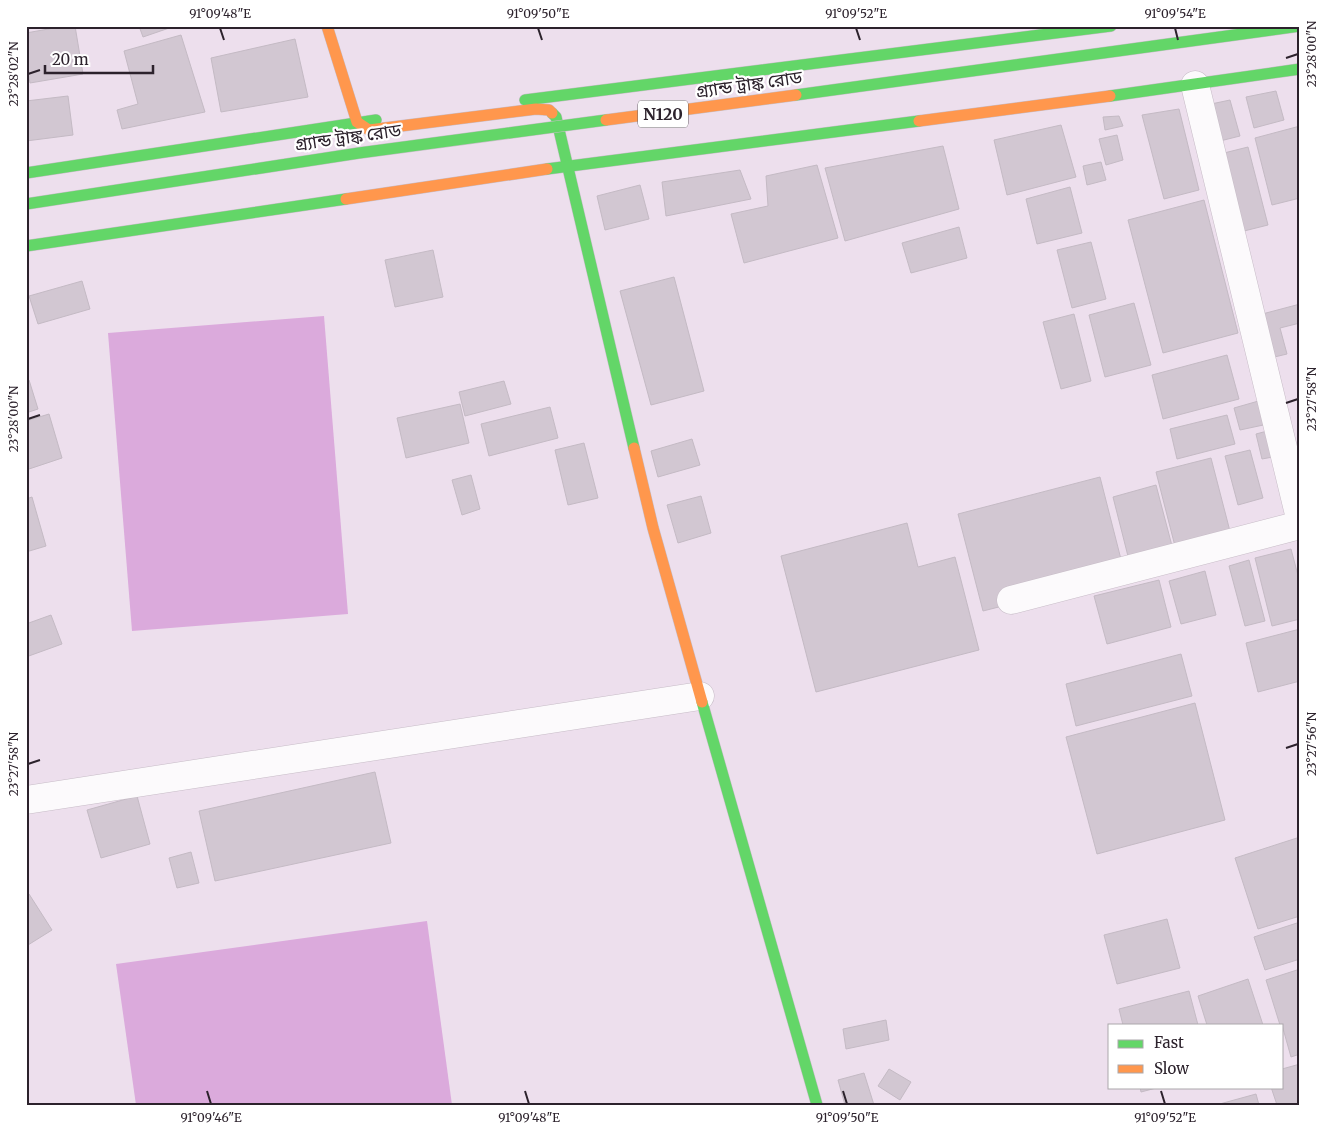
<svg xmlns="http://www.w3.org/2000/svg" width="1326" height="1131" font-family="Merriweather,'Noto Sans Bengali',serif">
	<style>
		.water { fill: #dbaadc }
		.building { fill: #d2c7d2; stroke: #c4bac4 }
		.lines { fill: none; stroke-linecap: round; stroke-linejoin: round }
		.street-casing { stroke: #c7bcc7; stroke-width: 29 }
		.fast-casing { stroke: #c7bcc7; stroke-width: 12 }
		.slow-casing { stroke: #c7bcc7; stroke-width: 12 }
		.street { stroke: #fcfafc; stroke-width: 28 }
		.fast { stroke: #63d668; stroke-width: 11 }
		.slow { stroke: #ff974d; stroke-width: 11 }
		.fast-bridge-casing { stroke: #c6bfc6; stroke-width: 12; stroke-linecap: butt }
		.slow-bridge-casing { stroke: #c6bfc6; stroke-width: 12; stroke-linecap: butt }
		.fast-bridge { stroke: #63d668; stroke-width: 11 }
		.slow-bridge { stroke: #ff974d; stroke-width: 11 }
		.ticks { fill: none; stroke: #2c222c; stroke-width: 2 }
		.labels { text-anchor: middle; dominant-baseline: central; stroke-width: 4.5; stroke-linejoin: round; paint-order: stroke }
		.shield { fill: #fff; stroke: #6b646b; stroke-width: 1 }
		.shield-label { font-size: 16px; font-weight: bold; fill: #2c222c }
		.street-label { font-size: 18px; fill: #2c222c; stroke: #fff }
		.neatline { fill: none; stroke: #2c222c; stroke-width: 2 }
		.ticks-label { font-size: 12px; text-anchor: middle; fill: #2c222c }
	</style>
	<rect width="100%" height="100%" fill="#eddfed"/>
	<g class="water">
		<path d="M324 316 348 614 132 631 108 333Z"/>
		<path d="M427 921 452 1105H136L116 964Z"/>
	</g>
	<g class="building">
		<path d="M65 26H75L83 74 30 83 26 60V33Z"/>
		<path d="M139 26H175L143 37Z"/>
		<path d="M181 35 205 112 122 129 117 110 138 104 124 51Z"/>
		<path d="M295 39 308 97 221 112 211 58Z"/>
		<path d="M1276 91 1284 120 1254 128 1246 97Z"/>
		<path d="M68 96 73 135 26 141V101Z"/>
		<path d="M1230 100 1240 136 1204 145 1197 107Z"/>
		<path d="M1179 109 1199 190 1164 199 1142 115Z"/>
		<path d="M1119 116 1123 126 1105 130 1103 117Z"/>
		<path d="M1061 125 1076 177 1007 195 994 140Z"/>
		<path d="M1300 126V198L1272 205 1255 138Z"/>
		<path d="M1117 135 1123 160 1106 165 1099 139Z"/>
		<path d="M943 146 959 209 845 241 825 168Z"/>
		<path d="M1248 147 1268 225 1232 234 1212 156Z"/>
		<path d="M1101 162 1106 180 1087 185 1083 166Z"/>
		<path d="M817 165 838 238 744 263 731 214 768 206 766 176Z"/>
		<path d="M740 170 751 199 666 216 662 182Z"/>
		<path d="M640 185 649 219 605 230 597 196Z"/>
		<path d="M1070 187 1082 233 1037 244 1026 199Z"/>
		<path d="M1204 200 1238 333 1163 353 1128 220Z"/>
		<path d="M959 227 967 258 911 273 902 243Z"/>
		<path d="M1091 242 1106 299 1072 308 1057 250Z"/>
		<path d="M433 250 443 297 395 307 385 260Z"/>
		<path d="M674 277 704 391 651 405 620 291Z"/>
		<path d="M82 281 90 309 38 324 29 296Z"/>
		<path d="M1134 303 1151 365 1105 377 1089 315Z"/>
		<path d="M1300 304V323L1280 328 1287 354 1262 360 1251 317Z"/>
		<path d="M1074 314 1091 381 1061 389 1043 322Z"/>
		<path d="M1227 355 1239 399 1163 419 1152 375Z"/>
		<path d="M29 380 38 409 26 413V381Z"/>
		<path d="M504 381 511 404 465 416 459 392Z"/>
		<path d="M1262 400 1268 424 1240 430 1234 408Z"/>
		<path d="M460 404 469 443 406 458 397 418Z"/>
		<path d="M550 407 558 438 489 456 481 424Z"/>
		<path d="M49 414 62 458 26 470V421Z"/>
		<path d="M1227 415 1235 444 1177 459 1170 429Z"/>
		<path d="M1271 430 1278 456 1262 459 1256 434Z"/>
		<path d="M692 439 700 465 658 477 651 451Z"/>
		<path d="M584 443 598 498 568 505 555 450Z"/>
		<path d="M1250 450 1263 498 1238 505 1225 456Z"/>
		<path d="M1211 458 1232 539 1177 554 1156 472Z"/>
		<path d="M471 475 480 509 462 515 452 480Z"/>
		<path d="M1100 477 1125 575 983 611 958 514Z"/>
		<path d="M1156 485 1176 561 1132 572 1113 497Z"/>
		<path d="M701 496 711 533 678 543 667 505Z"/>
		<path d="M32 497 46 546 26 552V499Z"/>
		<path d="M907 523 918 567 955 557 979 650 816 692 781 556Z"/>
		<path d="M1291 549 1300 583V619L1272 626 1255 558Z"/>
		<path d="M1249 560 1265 621 1245 626 1229 566Z"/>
		<path d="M1205 571 1216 615 1181 624 1169 581Z"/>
		<path d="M1159 580 1171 627 1107 644 1094 596Z"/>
		<path d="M51 615 62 644 26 657V624Z"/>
		<path d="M1300 629V681L1258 692 1246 643Z"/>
		<path d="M1181 654 1192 696 1076 726 1066 684Z"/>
		<path d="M1195 703 1225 820 1097 854 1066 737Z"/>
		<path d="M375 772 391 843 215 881 199 811Z"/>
		<path d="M137 796 150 844 101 858 87 810Z"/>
		<path d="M1300 837V916L1258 929 1235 858Z"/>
		<path d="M191 852 199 883 177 888 169 858Z"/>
		<path d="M29 894 52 930 28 945 26 942V895Z"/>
		<path d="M1167 919 1180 968 1117 984 1104 935Z"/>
		<path d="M1300 922V959L1265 970 1254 937Z"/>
		<path d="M1300 969V1054L1291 1057 1282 1025H1280L1266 980Z"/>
		<path d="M1248 979 1263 1025H1207L1198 996Z"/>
		<path d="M1189 991 1198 1025H1123L1119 1009Z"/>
		<path d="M886 1020 889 1040 846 1049 843 1029Z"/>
		<path d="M1300 1064V1105H1277L1271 1087H1282V1069Z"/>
		<path d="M889 1069 911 1082 900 1100 878 1086Z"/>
		<path d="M864 1073 874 1105H845L838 1080Z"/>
		<path d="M1140 1087H1160L1141 1092Z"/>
		<path d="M1256 1094 1259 1105H1216Z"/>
	</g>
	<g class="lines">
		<defs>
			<g id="street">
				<path d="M1195 85 1300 518"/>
				<path d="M1011 600 1300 525"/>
				<path d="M26 800 700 696"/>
			</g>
			<g id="fast">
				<path d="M1110 96 1300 69"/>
				<path d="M525 100 1111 26"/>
				<path d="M552 113 556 117 634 448"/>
				<path d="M547 169 919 121"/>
				<path d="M26 173 376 120"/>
				<path d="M26 246 346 199"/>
				<path d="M702 702 817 1105"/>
			</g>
			<g id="slow">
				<path d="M327 26 357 122 369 130 536 109 549 110 552 113"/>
				<path d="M919 121 1110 96"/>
				<path d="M346 199 547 169"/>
				<path d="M634 448 653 528 702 702"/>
			</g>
		</defs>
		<use href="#street" class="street-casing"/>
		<use href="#fast" class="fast-casing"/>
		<use href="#slow" class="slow-casing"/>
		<use href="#street" class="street"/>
		<use href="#fast" class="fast"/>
		<use href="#slow" class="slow"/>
		<defs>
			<g id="fast-bridge">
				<path d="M796 95 1300 26"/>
				<path d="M26 204 359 153 606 120"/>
			</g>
			<path id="slow-bridge" d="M606 120 796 95"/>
		</defs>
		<use href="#fast-bridge" class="fast-bridge-casing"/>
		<use href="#slow-bridge" class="slow-bridge-casing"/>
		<use href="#fast-bridge" class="fast-bridge"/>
		<use href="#slow-bridge" class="slow-bridge"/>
	</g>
	<path class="ticks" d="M220 28 224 40M538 28 542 40M856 28 860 40M1175 28 1178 40M1286 58 1298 54M28 74 40 70M1286 403 1298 399M28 419 40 415M1286 748 1298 744M28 764 40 760M207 1091 211 1104M525 1091 529 1104M843 1091 847 1104M1161 1091 1165 1104"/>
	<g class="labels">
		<rect class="shield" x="638" y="100.5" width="50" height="27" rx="4"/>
		<g class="shield-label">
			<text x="663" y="114">N120</text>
		</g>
		<g class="street-label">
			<text transform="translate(749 84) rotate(-8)">গ্র্যান্ড ট্রাঙ্ক রোড</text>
			<text transform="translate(348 137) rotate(-8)">গ্র্যান্ড ট্রাঙ্ক রোড</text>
		</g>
	</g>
	<rect width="1326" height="1131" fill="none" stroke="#ffffff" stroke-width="55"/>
	<rect x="1108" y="1024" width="175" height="65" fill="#ffffff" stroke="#aba7ab"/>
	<rect x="1118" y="1040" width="25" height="8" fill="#63d668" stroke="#aba7ab"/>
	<text x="1154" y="1048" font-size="15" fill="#2c222c">Fast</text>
	<rect x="1118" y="1065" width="25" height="8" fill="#ff974d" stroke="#aba7ab"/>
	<text x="1154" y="1074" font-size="15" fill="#2c222c">Slow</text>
	<path d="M45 65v8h108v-8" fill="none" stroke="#2c222c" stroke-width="2.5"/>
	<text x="52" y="65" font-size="15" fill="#2c222c" stroke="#ffffff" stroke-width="4" paint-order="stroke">20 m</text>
	<rect x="28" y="28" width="1270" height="1076" class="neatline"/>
	<g class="ticks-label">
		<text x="220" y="18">91°09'48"E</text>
		<text x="538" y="18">91°09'50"E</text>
		<text x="856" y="18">91°09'52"E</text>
		<text x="1175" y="18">91°09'54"E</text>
		<text transform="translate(1312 54) rotate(-90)" y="4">23°28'00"N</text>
		<text transform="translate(14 74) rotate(-90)" y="4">23°28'02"N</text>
		<text transform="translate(1312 399) rotate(-90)" y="4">23°27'58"N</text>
		<text transform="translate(14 419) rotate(-90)" y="4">23°28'00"N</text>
		<text transform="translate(1312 744) rotate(-90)" y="4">23°27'56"N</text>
		<text transform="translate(14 764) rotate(-90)" y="4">23°27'58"N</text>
		<text x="211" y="1122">91°09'46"E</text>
		<text x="529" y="1122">91°09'48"E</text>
		<text x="847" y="1122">91°09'50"E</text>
		<text x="1165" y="1122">91°09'52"E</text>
	</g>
</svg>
